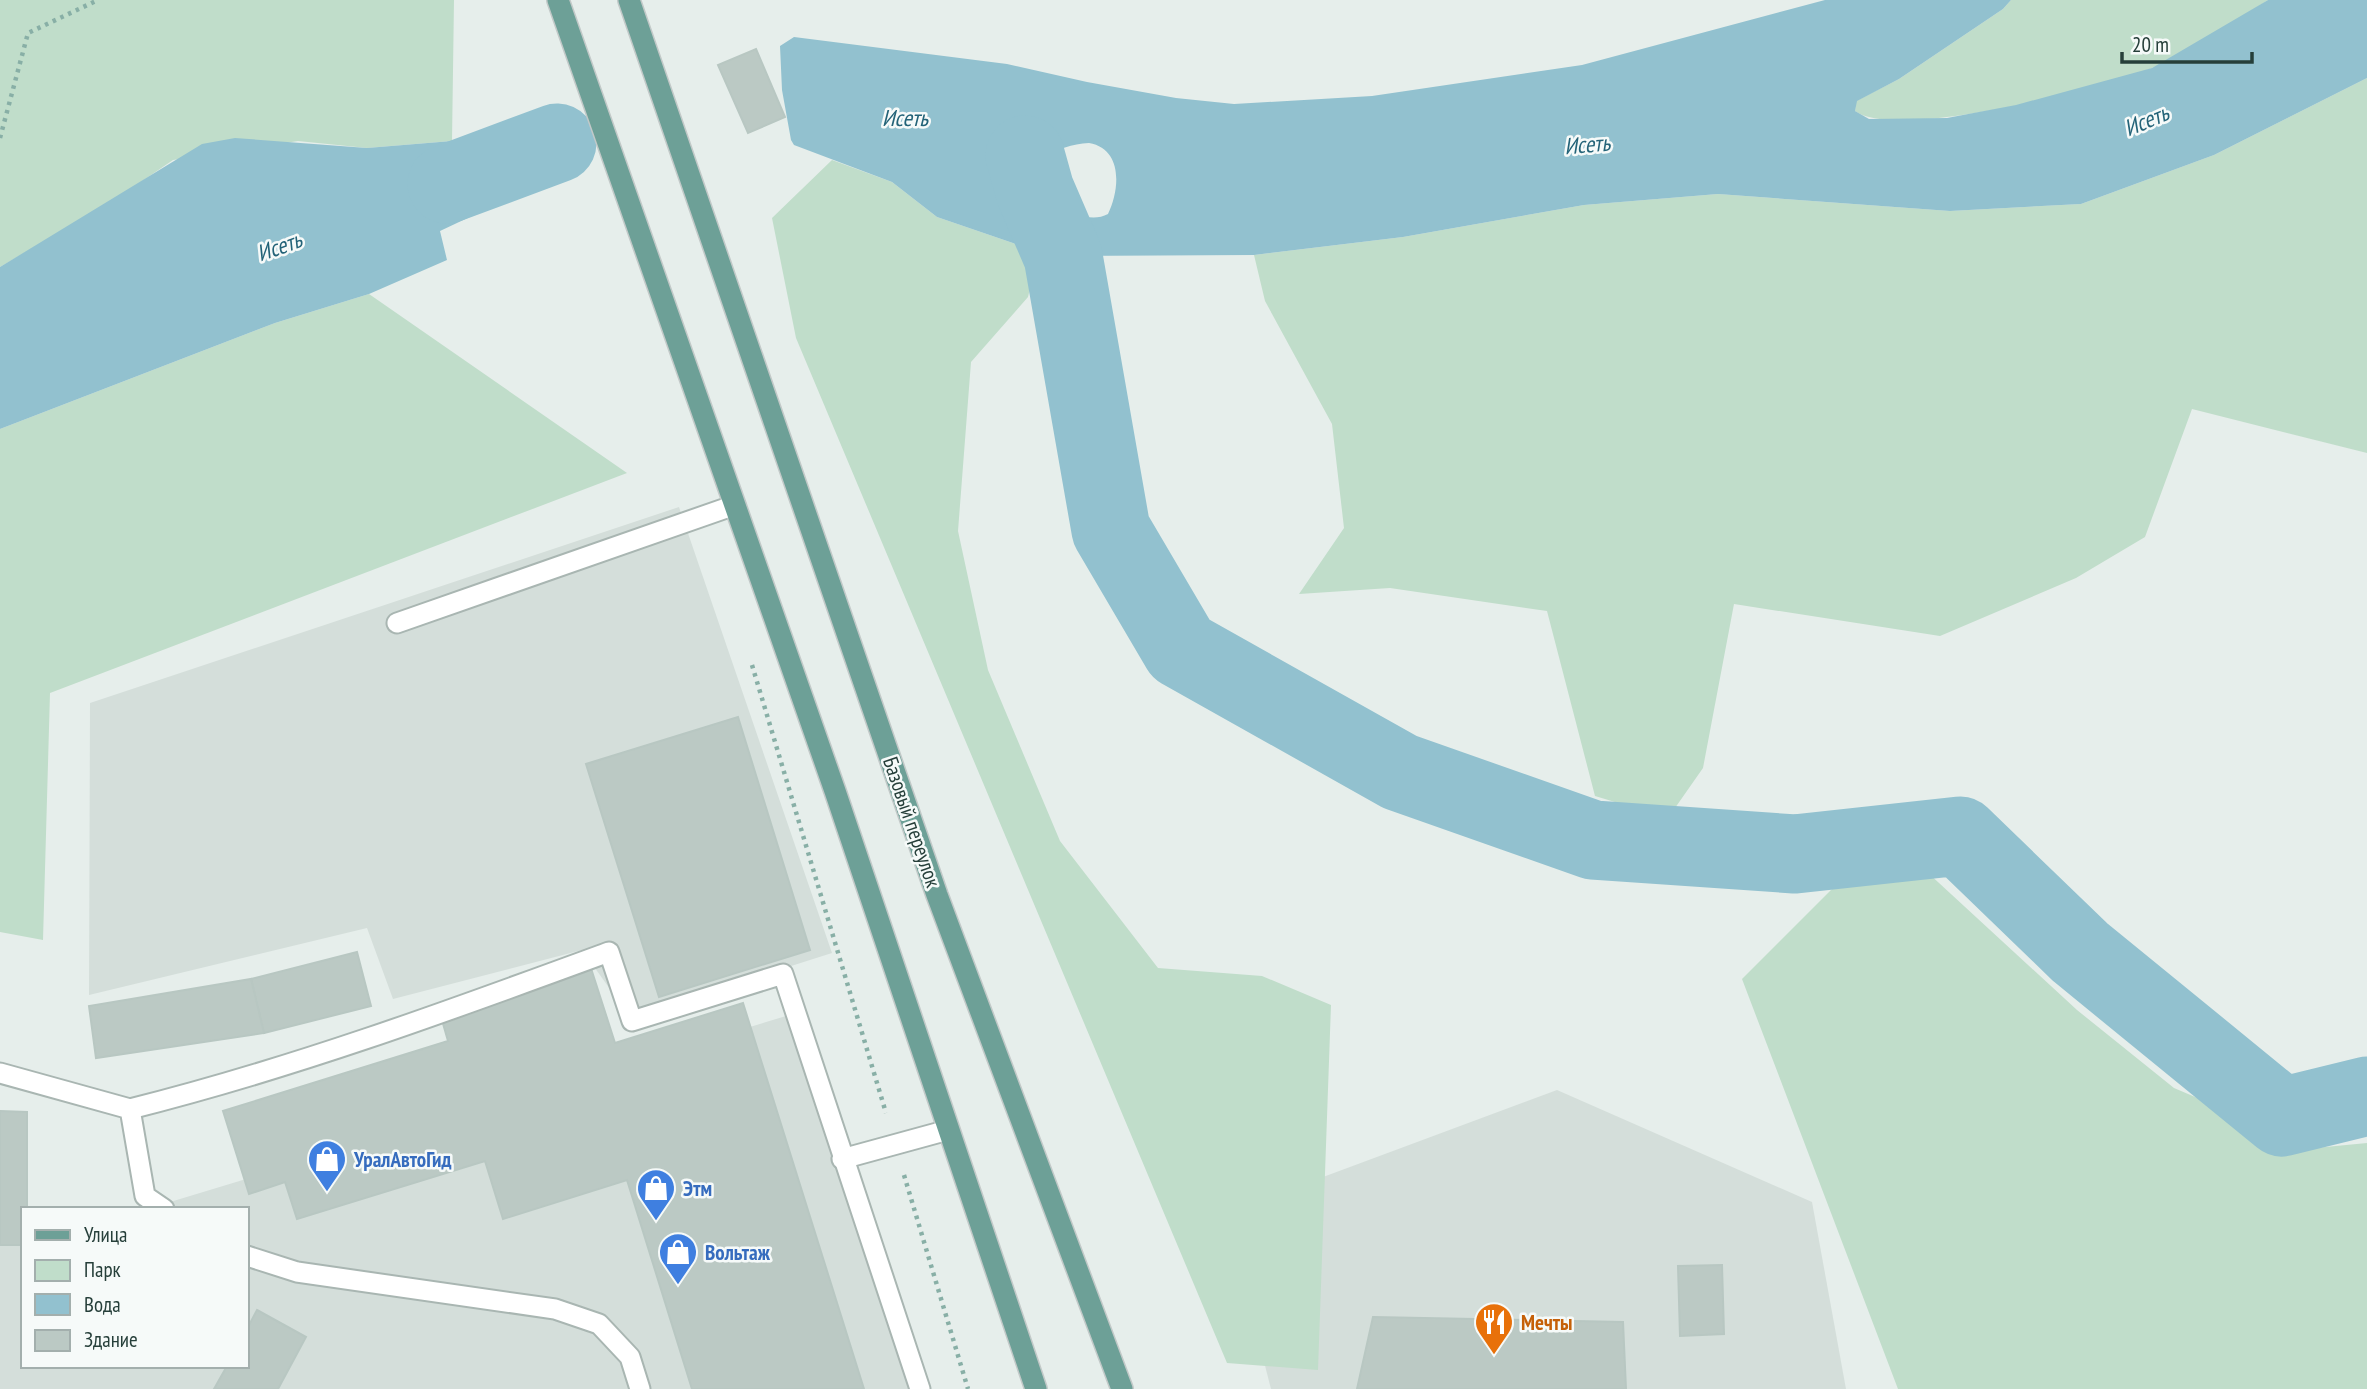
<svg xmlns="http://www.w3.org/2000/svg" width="2367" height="1389" font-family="'PT Sans Narrow',sans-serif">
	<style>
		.built { fill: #d4deda }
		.green { fill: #c0ddca }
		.water { fill: #92c1cf; fill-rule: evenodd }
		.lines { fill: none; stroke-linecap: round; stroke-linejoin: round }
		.river { stroke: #92c1cf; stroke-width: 79 }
		.building { fill: #bbc9c4; stroke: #b8c7c2; stroke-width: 2 }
		.lane-casing { stroke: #a9b6b2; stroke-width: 23 }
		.primary-casing { stroke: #c2c9c8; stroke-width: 24 }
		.path { stroke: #88afa6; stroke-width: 4.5; stroke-dasharray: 3.5 5; stroke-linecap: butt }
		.lane { stroke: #fff; stroke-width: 19 }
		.primary { stroke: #6da097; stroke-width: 21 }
		.labels { text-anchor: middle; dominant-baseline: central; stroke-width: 5; stroke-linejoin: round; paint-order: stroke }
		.street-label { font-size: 21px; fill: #263f3a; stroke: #f6faf9 }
		.shop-label { font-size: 21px; font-weight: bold; fill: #366cbe; stroke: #f6faf9; text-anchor: start }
		.food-label { font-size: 21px; font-weight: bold; fill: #c56008; stroke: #f6faf9; text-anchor: start }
		.water-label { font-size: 23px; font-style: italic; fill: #236378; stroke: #f6faf9 }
	</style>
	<rect width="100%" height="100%" fill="#e6eeeb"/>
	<g class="built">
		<path d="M679 507 832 953 630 1017 582 950 393 999 367 928 89 995 90 703Z"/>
		<path d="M786 1016 926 1389H0V1245H23V1366H247V1209H147Z"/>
		<path d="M1557 1090 1812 1202 1846 1389H1271L1226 1213Z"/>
	</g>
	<g class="green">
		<path d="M0 0H454L452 141 367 148 298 141 173 160 110 203 0 267Z"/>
		<path d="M2011 0H2268C2231 24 2192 51 2152 68 2103 89 1896 141 1855 111L1856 101 1899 79 2003 9Z"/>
		<path d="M2367 78V453L2192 409 2145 537 2076 578 1940 636 1734 604 1703 768 1668 818 1595 796 1547 611 1390 588 1299 594 1344 528 1332 424 1265 301 1254 255 1403 237 1584 205 1718 194 1950 211 2081 204 2214 155Z"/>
		<path d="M832 160 892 182 937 217 1039 252 1028 297 971 362 958 531 988 670 1060 841 1158 968 1262 976 1331 1005 1318 1370 1227 1363 796 338 772 218Z"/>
		<path d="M369 294 627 473 50 693 43 940 0 932V429L275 323Z"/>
		<path d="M1926 871 2077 1010 2174 1088 2315 1148 2367 1143V1389H1898L1742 979 1833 888Z"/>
	</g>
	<g class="water">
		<path d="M1825 0H2011L2003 9 1899 79 1857 101 1855 111 1869 119 1947 118 2016 105 2152 68 2268 0H2367V78L2214 155 2081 204 1950 211 1718 194 1584 205 1403 237 1254 255 1063 256 1039 252 937 217 892 182 794 145 791 140 782 90 780 46 794 37 1007 64 1087 82 1176 98 1234 104 1372 96 1582 65ZM1089 143C1123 149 1120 189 1108 214 1078 230 1035 188 1044 160 1057 148 1072 144 1089 143Z"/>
		<path d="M521 129 549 146 542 183 440 231 447 260 369 294 275 323 0 429V267L202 144 235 138 367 148 452 141Z"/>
	</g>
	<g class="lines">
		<g class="river">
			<path d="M1025 155 1035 191 1063 256 1111 530 1181 649 1400 772 1593 840 1795 854 1960 836 2080 952 2282 1117 2367 1096"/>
			<path d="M447 184 557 143"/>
		</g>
	</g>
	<g class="building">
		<path d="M756 49 785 117 748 133 718 65Z"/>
		<path d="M738 717 810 950 659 997 586 764Z"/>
		<path d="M357 952 371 1006 264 1033 251 979Z"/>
		<path d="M588 959 615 1043 743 1003 864 1389H692L627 1180 503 1219 485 1161 297 1219 285 1182 249 1194 223 1111 448 1041 438 1006Z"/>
		<path d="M251 979 264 1033 96 1058 89 1006Z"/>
		<path d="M0 1111 27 1112V1209H23V1245H0Z"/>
		<path d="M1722 1265 1724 1334 1680 1336 1678 1266Z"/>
		<path d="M257 1310 306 1337 278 1389H214L227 1366H247V1329Z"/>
		<path d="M1373 1317 1623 1322 1626 1389H1357Z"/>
	</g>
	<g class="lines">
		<defs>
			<g id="lane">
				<path d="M397 623 735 505"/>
				<path d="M0 1073 130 1109 145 1196 164 1209"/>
				<path d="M130 1109C294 1068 451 1010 609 952L632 1021 783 974 920 1389"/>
				<path d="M842 1159 948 1130"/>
				<path d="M247 1256 297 1272 555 1309 599 1324 630 1357 640 1389"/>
			</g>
			<g id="primary">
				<path d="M558 0 835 791 1036 1389"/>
				<path d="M629 0 937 895 1122 1389"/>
			</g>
		</defs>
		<use href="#lane" class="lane-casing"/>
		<use href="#primary" class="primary-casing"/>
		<g class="path">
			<path d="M0 138 28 33 98 0"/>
			<path d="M752 665 886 1113"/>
			<path d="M904 1175 968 1389"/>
		</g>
		<use href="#lane" class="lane"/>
		<use href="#primary" class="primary"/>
	</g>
	<defs>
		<symbol id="shop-pin" viewBox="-11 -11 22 30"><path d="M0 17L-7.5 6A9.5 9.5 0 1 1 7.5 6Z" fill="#3f7fe0" stroke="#f6faf9"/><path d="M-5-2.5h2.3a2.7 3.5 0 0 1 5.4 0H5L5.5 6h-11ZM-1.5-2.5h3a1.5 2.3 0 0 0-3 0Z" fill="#fff"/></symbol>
		<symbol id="restaurant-pin" viewBox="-11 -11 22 30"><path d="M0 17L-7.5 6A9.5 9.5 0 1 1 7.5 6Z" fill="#e8710a" stroke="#f6faf9"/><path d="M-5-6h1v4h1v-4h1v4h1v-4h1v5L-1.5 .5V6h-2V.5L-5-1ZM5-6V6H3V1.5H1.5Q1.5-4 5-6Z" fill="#fff"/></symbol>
	</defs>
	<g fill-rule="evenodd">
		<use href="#shop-pin" x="305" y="1137" width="44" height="60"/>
		<use href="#shop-pin" x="634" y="1166" width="44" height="60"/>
		<use href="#shop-pin" x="656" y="1230" width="44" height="60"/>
		<use href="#restaurant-pin" x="1472" y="1300" width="44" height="60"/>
	</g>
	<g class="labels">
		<g class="street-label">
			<text transform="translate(912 822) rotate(71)">Базовый переулок</text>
		</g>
		<g class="shop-label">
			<text x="354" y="1159">УралАвтоГид</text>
			<text x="683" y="1188">Этм</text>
			<text x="705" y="1252">Вольтаж</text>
		</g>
		<g class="food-label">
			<text x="1521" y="1322">Мечты</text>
		</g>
		<g class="water-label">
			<text x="905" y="117">Исеть</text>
			<text transform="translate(2146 120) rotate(-23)">Исеть</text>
			<text transform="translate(1587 144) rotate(-5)">Исеть</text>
			<text transform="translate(279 246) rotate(-20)">Исеть</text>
		</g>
	</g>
	<rect x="21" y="1207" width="228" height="161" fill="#f6faf9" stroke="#a3afad" stroke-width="2"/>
	<rect x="35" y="1230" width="35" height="10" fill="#6da097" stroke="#a3afad" stroke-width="2"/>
	<text x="84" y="1242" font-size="21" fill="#263f3a">Улица</text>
	<rect x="35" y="1260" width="35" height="21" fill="#c0ddca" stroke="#a3afad" stroke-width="2"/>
	<text x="84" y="1277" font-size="21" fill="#263f3a">Парк</text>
	<rect x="35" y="1294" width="35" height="21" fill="#92c1cf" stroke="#a3afad" stroke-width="2"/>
	<text x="84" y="1312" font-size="21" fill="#263f3a">Вода</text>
	<rect x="35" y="1330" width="35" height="21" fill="#bbc9c4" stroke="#a3afad" stroke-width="2"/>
	<text x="84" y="1347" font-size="21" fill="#263f3a">Здание</text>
	<path d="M2122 52v10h130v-10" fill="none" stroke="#263f3a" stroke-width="3.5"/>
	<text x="2132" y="52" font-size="21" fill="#263f3a" stroke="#f6faf9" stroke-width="5" paint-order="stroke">20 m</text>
</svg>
